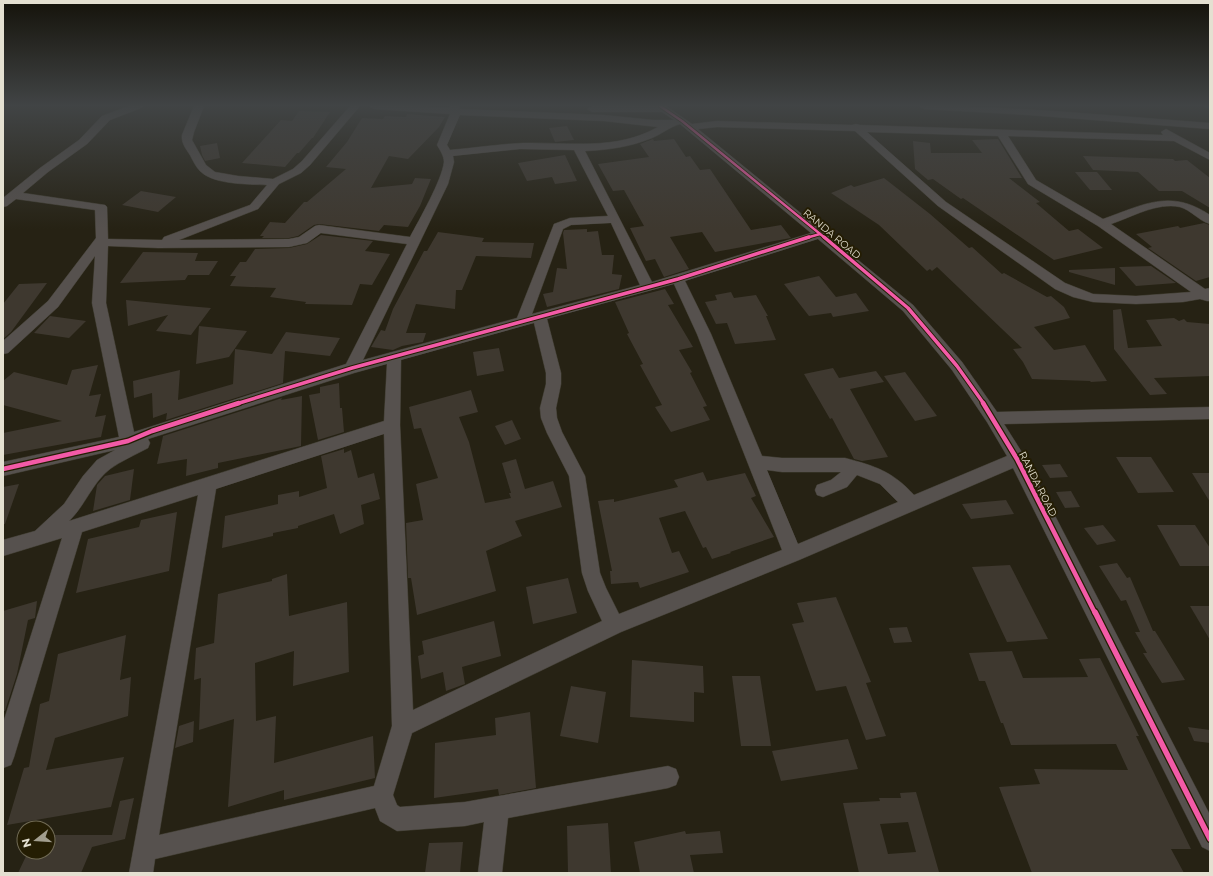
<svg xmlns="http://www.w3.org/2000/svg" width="1213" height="876" font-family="Montserrat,sans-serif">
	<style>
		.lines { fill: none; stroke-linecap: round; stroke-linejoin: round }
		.stream { stroke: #155161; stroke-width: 3.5 }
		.building { fill: #3e382f; fill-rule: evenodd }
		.minor-casing { stroke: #3f3c30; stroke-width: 1 }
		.minor { fill: #56514e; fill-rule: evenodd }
		.cycleway-far3-casing { stroke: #241d03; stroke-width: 4 }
		.cycleway-far2-casing { stroke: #241d03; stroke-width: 5.5 }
		.cycleway-far1-casing { stroke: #241d03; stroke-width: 7 }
		.cycleway-casing { stroke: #241d03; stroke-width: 8 }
		.cycleway-far3 { stroke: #f35aa7; stroke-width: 2.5 }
		.cycleway-far2 { stroke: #f35aa7; stroke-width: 3.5 }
		.cycleway-far1 { stroke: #f35aa7; stroke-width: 4.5 }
		.cycleway { stroke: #f35aa7; stroke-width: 5.5 }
		.labels { text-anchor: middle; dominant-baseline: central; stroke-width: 4; stroke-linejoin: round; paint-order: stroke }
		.street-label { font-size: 10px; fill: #e4e0d1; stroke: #241d03 }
	</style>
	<rect width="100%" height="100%" fill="#262214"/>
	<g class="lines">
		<path class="stream" d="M1206 106 1210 108"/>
	</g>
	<g class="building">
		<path d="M299 111 330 112 313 138H312L299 153H297L285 167 242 163 281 120 292 121Z"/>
		<path d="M407 114 445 117 439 127 408 159 389 156 371 188 412 184 415 178 431 179 420 206 408 227 384 225 379 231 319 224 314 225 298 236 289 238H262L264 236H260L270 222 285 223 304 202H307L346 169 326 167 347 142 362 118 383 119 385 116 406 117Z"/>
		<path d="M567 126 574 140 555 142 549 128Z"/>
		<path d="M653 139 654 141 674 139 686 157 690 156 700 170 710 169 751 230 781 225 791 238 715 252 702 232 670 237 689 269 664 277 655 259 646 261 630 228 644 226 624 190 613 191 598 164 649 157 640 144Z"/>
		<path d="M998 139 1022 178H1009L1040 202 1036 203 1069 231 1078 229 1103 248 1054 260 963 198 961 199 933 179 928 180 915 169 913 141 930 143 931 153H982L972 140Z"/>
		<path d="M217 143 220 158 205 161 202 155 200 146Z"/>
		<path d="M565 155 577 181 555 184 552 177 527 181 518 163Z"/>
		<path d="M1083 156 1173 159 1175 161 1187 160 1210 178V208L1182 191H1159L1138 172 1093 170Z"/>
		<path d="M1075 172H1097L1112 190H1090Z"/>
		<path d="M884 178 930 214 969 248 972 247 1002 274 1004 273 1047 297 1051 296 1064 307 1070 318 1034 327 1054 350 1085 345 1107 381 1091 382 1090 381 1032 379 1023 362 1013 349 1022 348 937 267 932 271 930 269 927 271 879 225 831 193 851 185 854 187Z"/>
		<path d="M141 191 176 197 158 212 122 205Z"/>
		<path d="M1204 223 1210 225V277L1196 281 1148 248 1152 247 1136 234 1178 226 1180 228Z"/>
		<path d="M587 229V232L598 231 602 255H614L612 274 622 275 619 289 547 307 543 294 553 292 557 268 567 269 563 233 564 230Z"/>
		<path d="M438 232 484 238 482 242 534 243 531 258 476 256 462 290H456L455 309 416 304 406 333H426L423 342 402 346 393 350 371 347 381 330 385 331 393 309 424 251H427Z"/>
		<path d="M321 235 373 241 365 251 390 254 372 285 360 284 352 305 305 304 306 302 270 297 276 288 230 286 236 276H230L240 262H246L255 249 289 248 307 244Z"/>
		<path d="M143 252 198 253 195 261H218L209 275H188L185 280 120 283Z"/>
		<path d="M1151 266 1176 283 1136 286 1119 267Z"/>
		<path d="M1115 268V285L1069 272V270Z"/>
		<path d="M819 276 836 297 856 293 869 311 833 317 831 313 809 316 784 284Z"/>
		<path d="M47 283 11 332 3 339V304L19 284Z"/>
		<path d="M665 289 674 304 668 305 693 347 679 350 692 372 690 373 707 406 703 407 710 420 671 432 655 407 662 405 640 365 643 364 627 334 629 333 615 302Z"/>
		<path d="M731 292 734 298 756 295 768 316H766L776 340 735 344 727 323 716 324 705 302 717 300 715 295Z"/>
		<path d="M126 300 187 306 211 308 191 335 156 331 168 315 128 326Z"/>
		<path d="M1121 309 1128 348 1162 346 1146 320 1174 318 1179 321 1184 319 1187 322 1210 324V376L1154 378 1167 394 1150 395 1114 349 1113 310Z"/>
		<path d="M50 316 86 321 69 338 34 333Z"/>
		<path d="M199 326 247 331 229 357 196 364Z"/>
		<path d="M286 332 340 338 330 356 285 351 283 383 166 420 167 413 153 418 152 393 134 398 133 381 180 370 178 400 233 384 235 349 272 354Z"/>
		<path d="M499 348 504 371 477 376 473 352Z"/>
		<path d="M98 365 89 396 101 394 95 417 106 415 101 437 3 455V433L62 421 3 405V381L14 372 67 385 72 370Z"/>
		<path d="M833 368 839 378 876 371 884 382 850 389 888 457 862 461 854 459 832 418 830 419 804 374Z"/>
		<path d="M905 372 937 416 915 421 884 376Z"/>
		<path d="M339 383 340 408H342L344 432 318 440 309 395 320 393V387Z"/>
		<path d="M471 390 478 412 459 417 469 442 485 503 511 498 509 493H511L502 463 516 459 525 489 553 481 562 507 515 521 522 536 486 551 496 591 417 615 411 578H408L406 523 423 520 416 484 438 478 421 428 414 429 409 407Z"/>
		<path d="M302 396 301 446 218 463V468L186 476 187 459 157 464 163 436 282 398 281 400Z"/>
		<path d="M512 420 521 439 505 445 495 426Z"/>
		<path d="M344 449V453L351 450 358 478 374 473 380 499 361 505 364 524 340 534 334 514 298 526V528L273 533V536L222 548 225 516 278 504V495L299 491V497L327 488 321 456Z"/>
		<path d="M1116 457H1151L1174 492 1138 493Z"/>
		<path d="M1060 464 1068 477 1050 478 1042 465Z"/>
		<path d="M134 469 130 500 93 511 97 485 105 476Z"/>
		<path d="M703 472 707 481 745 473 756 496 751 498 774 537 730 552 731 553 712 559 706 547 703 548 685 511 659 518 672 553 679 551 689 572 640 588 638 582 611 584 610 571H612L598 501 614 499V502L678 487 674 480Z"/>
		<path d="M1192 473H1210V502Z"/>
		<path d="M19 484 5 524H3V487Z"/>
		<path d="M1071 491 1080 507 1065 508 1056 492Z"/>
		<path d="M1006 500 1014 514 971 519 962 504Z"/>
		<path d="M177 512 169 571 76 593 88 539 139 527 141 520Z"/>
		<path d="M1103 525 1116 541 1097 545 1084 528Z"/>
		<path d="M1157 525H1195L1210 548V566H1180Z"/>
		<path d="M1117 563 1127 578 1130 577 1153 631H1155L1185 680 1162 683 1143 653H1147L1135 632H1140L1126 600 1121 601 1099 566Z"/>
		<path d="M1010 565 1048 639 1007 642 972 567Z"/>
		<path d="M287 574 289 616 347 602 349 672 293 686 294 651 255 663 256 721 276 716 274 763 373 736 375 778 284 800V790L228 807 234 719 199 730 201 678 194 680 196 648 214 643 218 594 272 581V579Z"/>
		<path d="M568 578 577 613 533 624 526 587Z"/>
		<path d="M836 597 871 682 866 683 886 736 866 740 846 686 816 691 792 624 804 622 797 603Z"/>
		<path d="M37 601 35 618 28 620 17 674 5 711H3V611Z"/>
		<path d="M1190 606H1210V640Z"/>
		<path d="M494 621 501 656 462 667 465 684 446 691 443 672 421 679 418 656 424 654 422 641Z"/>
		<path d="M907 627 912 642 894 643 889 628Z"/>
		<path d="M126 635 120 680 131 677 128 716 55 738 46 770 124 757 111 807 7 825 24 768 29 767 40 704 49 701 58 654Z"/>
		<path d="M1012 651 1023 678 1088 677 1079 659 1100 658 1139 736H1136L1191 849H1171L1184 873H1032L999 787 1040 784 1034 769 1128 770 1116 744 1011 745 1003 723H1001L985 681H979L969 653Z"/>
		<path d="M632 660 703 666 704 693 694 692V722L630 717Z"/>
		<path d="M732 676H760L771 746H741Z"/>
		<path d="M571 686 606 692 598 743 560 736Z"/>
		<path d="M530 712 536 788 499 795 498 789 434 798 435 743 496 735 495 718Z"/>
		<path d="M194 721 193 742 175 748 179 726Z"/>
		<path d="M1188 727 1210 730V743L1194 741Z"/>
		<path d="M848 739 858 769 781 781 772 751Z"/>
		<path d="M916 792 939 872 859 873 843 803 880 801 879 798H901L900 793ZM908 822 916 852 888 854 880 824Z"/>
		<path d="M134 798 125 839 92 847 81 873H18L28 852H48V835H112L120 801Z"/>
		<path d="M608 823 611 873H568L567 826Z"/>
		<path d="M685 831 686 834 720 831 723 853 690 855 694 873H640L634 842Z"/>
		<path d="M463 842 460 873H425L429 843Z"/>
	</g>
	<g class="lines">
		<defs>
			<g id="minor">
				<path d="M129 106H143L141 108 110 120 87 144 48 172 23 193 105 205 107 207 108 239 162 240 164 237 250 205 267 185C248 184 214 185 200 171 196 167 193 161 190 155 186 149 181 143 182 135L194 106H204L194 132 192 140 206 165 215 172 238 176 273 179 293 169 302 161 350 106H360L310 165 301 173 279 184 258 209 179 240 289 239 299 237 315 226 319 225 410 237C419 220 442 180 444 162 444 156 440 150 437 145L450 114 374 109 369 106H415L450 108 449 106H459L460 109 604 115 653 120H674L662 112H592L587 109 592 106H666L692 124 717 121 852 125 856 124 860 125 1163 135 1161 132 1166 129 1210 153V160L1174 141 1008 136 1036 180 1103 219C1143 205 1170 188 1210 215V224C1199 221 1191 210 1180 207 1157 202 1132 217 1111 224L1205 289 1210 288V301H1207L1200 299 1183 302 1136 304 1093 302 1073 297 1055 289 938 206 855 131 717 127 698 129 913 305 962 362 997 412 1210 407V419L1004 424 1023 454 1210 815V851L1202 847 1013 468 799 560 621 632 412 733 393 795 397 805 400 807 465 802 668 766 676 769 679 777 676 785 668 788 508 818 502 873H478L484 822 465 826 397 831 380 821 375 808 155 859 153 873H129L198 495 82 532 14 757 11 765 3 768V723L62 538 3 556V540L35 531 64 504 83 476 97 460 115 450 3 476V462L119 437 92 303 95 256 58 307 8 353 3 354V341L48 301 96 238 95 210 16 199 7 206 3 207V198L40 168 79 140 102 116ZM460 115 604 121 658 127C616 151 569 142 523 143 499 144 475 148 450 150L447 145ZM680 124 811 233 652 282 585 151C608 150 630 147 652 138 662 134 669 127 680 124ZM867 132 998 136 1028 184 1098 226 1191 292 1136 296 1093 294 1065 283 946 202ZM520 149 574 150 608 216 570 218 554 224 517 318 363 360 448 184 454 162 453 156ZM611 223 640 285 532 314 563 229 571 225ZM321 233 407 244 346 364 134 432 106 303 108 246 158 248 289 247 307 243ZM818 239 903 311 952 370 987 422 1007 456 914 495C892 471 875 466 845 458H782L762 456 711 334 685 281ZM674 284 697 334 782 550 619 614 606 588 600 573 585 476 562 432 557 418 556 408 561 384V373L547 319ZM534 323 546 373V384L540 408 541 418 547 433 569 476 582 573 588 591 602 621 413 710 400 425 401 360ZM387 364 384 421 69 521C85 506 92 483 110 469 121 461 135 455 148 448L150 443 148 439 354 373ZM384 434 392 726 374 786 159 835 216 489ZM767 470 782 472H841L831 480 817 485 815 490 817 495 823 497 847 487 857 475 880 484 898 502 798 544Z"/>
				<path d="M919 106C1016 106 1113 116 1210 123V129L1029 115 924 109Z"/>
			</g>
		</defs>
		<use href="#minor" class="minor-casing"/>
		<use href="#minor" class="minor"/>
		<defs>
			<g id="cycleway-far3">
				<path d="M660 106 682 121 825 238"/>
				<path d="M806 238 820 234"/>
			</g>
			<g id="cycleway-far2">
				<path d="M824 237 908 308 957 366 984 404"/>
				<path d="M236 404 352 368 678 279 809 237"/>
			</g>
			<g id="cycleway-far1">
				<path d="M983 403 1017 459 1095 613"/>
				<path d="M3 469 128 441 152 431 239 403"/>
			</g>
			<path id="cycleway" d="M1095 612 1210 839"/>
		</defs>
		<use href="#cycleway-far3" class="cycleway-far3-casing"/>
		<use href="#cycleway-far2" class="cycleway-far2-casing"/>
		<use href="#cycleway-far1" class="cycleway-far1-casing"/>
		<use href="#cycleway" class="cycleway-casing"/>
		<use href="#cycleway-far3" class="cycleway-far3"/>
		<use href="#cycleway-far2" class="cycleway-far2"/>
		<use href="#cycleway-far1" class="cycleway-far1"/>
		<use href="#cycleway" class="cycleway"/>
	</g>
	<linearGradient id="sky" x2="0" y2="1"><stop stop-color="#15130b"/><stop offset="0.46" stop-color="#414445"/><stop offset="1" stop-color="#414445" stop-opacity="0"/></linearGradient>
	<rect width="1213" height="229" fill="url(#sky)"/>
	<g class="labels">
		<g class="street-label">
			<text transform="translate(832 234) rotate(40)">RANDA ROAD</text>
			<text transform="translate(1038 484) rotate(63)">RANDA ROAD</text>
		</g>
	</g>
	<rect width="1213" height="876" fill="none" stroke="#e4e0d1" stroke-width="8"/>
	<g transform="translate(36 840) rotate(253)"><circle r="19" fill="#241d03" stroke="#716b55"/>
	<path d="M0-3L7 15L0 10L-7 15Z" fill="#a29e8f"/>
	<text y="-6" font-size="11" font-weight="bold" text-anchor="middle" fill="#e4e0d1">N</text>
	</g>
</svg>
